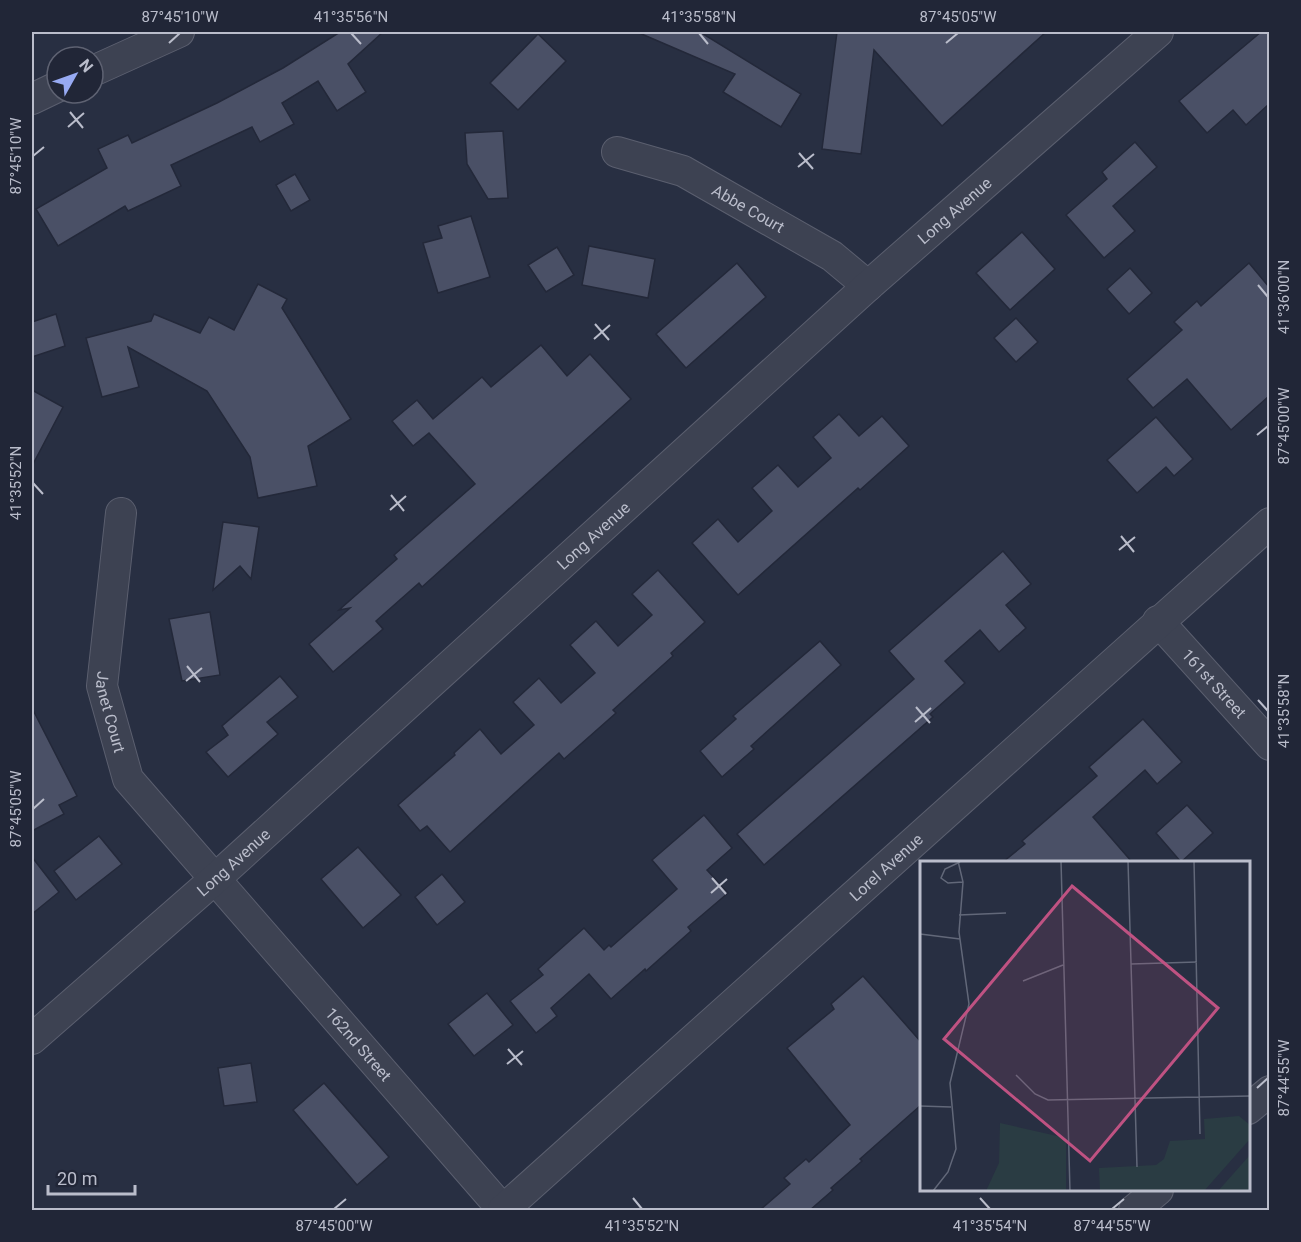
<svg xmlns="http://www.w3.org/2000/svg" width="1301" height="1242" font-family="Roboto,sans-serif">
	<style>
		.building { fill: #4a5066; stroke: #232839; stroke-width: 1.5 }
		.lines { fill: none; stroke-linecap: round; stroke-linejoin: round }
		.minor-casing { stroke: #5b5f6f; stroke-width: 32 }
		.minor { stroke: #3d4252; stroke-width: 30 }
		.ticks { fill: none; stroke: #babdcb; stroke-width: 2 }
		.labels { text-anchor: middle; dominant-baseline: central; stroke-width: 6; stroke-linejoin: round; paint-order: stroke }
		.street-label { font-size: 16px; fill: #babdcb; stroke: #212637 }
		.inset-road { fill: none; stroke: #626879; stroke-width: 1.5 }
		.view { fill: #bf5282; fill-opacity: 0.15; stroke: #bf5282; stroke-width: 3 }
		.inset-edge { fill: none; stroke: #babdcb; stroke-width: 3 }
		.neatline { fill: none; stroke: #babdcb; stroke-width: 2 }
		.ticks-label { font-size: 15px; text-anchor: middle; fill: #babdcb }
	</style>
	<rect width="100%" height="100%" fill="#282f42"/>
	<g class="building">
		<path d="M340 32H383L348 64 366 92 337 111 318 81 282 103 294 124 260 142 252 127 171 165 181 186 128 211 125 206 58 246 36 209 107 168 98 149 128 135 132 143 217 103 283 68Z"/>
		<path d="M637 32H700L801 94 781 127 723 92 735 74Z"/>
		<path d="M837 32H1046L942 126 874 50 861 154 822 149Z"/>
		<path d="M1261 32H1269V104L1246 125 1233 110 1207 133 1179 101Z"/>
		<path d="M538 34 566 61 518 110 490 83Z"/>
		<path d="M503 131 508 198 488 199 467 164 465 133Z"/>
		<path d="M1135 142 1157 167 1113 206 1135 231 1104 258 1066 215 1107 179 1102 172Z"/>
		<path d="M295 174 310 200 291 211 276 185Z"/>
		<path d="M471 216 490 277 438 293 423 243 442 238 438 226Z"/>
		<path d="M1022 232 1055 269 1010 310 976 273Z"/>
		<path d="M589 246 655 259 648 298 582 285Z"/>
		<path d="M557 247 574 275 546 292 528 265Z"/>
		<path d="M737 263 766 297 686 368 656 334Z"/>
		<path d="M1249 263 1269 287V396L1231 430 1187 379 1153 408 1127 379 1182 330 1174 322 1197 301 1201 306Z"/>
		<path d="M1130 268 1152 293 1129 314 1107 289Z"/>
		<path d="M258 284 287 299 282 308 351 419 308 446 317 486 258 498 250 457 207 391 128 347 139 387 102 397 86 338 151 321 154 314 200 333 209 317 234 330Z"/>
		<path d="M56 314 65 346 32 357V322Z"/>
		<path d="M1016 318 1038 342 1016 362 994 338Z"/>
		<path d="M541 345 567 376 590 354 631 399 422 587 419 583 376 621 383 629 333 672 309 644 350 608 339 610 397 559 394 555 475 484 429 433 413 446 392 421 417 400 433 419 482 377 491 387Z"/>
		<path d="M32 390 63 407 32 466Z"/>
		<path d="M839 414 859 436 882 416 909 446 860 490 858 488 738 595 692 543 718 519 738 542 772 511 752 488 778 465 798 487 831 458 813 437Z"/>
		<path d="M1156 417 1193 459 1174 476 1166 467 1137 493 1107 460Z"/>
		<path d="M223 522 259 527 251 579 240 566 213 590Z"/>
		<path d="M1003 551 1031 584 1006 605 1026 628 999 652 980 630 945 661 965 683 930 714 933 717 764 865 737 834 914 679 889 651Z"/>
		<path d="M658 570 705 622 671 653 673 656 613 710 616 713 564 759 559 753 450 852 427 826 420 831 398 805 455 755 454 753 480 729 501 754 534 725 513 702 539 678 561 703 595 673 570 645 596 621 618 646 652 615 632 594Z"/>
		<path d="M210 612 220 675 182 681 169 619Z"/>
		<path d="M820 641 841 665 751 746 754 749 722 777 700 751 736 719 733 716Z"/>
		<path d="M280 676 298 697 267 722 278 734 228 777 206 752 228 735 222 726Z"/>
		<path d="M32 708 77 796 59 805 64 814 32 831Z"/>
		<path d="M1143 719 1182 762 1157 784 1145 770 1093 817 1132 862H1003L1025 844 1022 841 1097 776 1089 767Z"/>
		<path d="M1187 805 1213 833 1181 862 1156 833Z"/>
		<path d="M704 815 732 848 707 870 728 893 688 927 691 931 646 971 645 969 611 999 589 974 551 1008 557 1016 536 1033 510 1001 543 975 538 969 584 928 604 950 609 945 611 947 677 889 652 860Z"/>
		<path d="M99 836 122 864 76 900 54 871Z"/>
		<path d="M358 847 401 895 363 928 321 879Z"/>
		<path d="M32 857 59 892 32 914Z"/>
		<path d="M442 874 465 902 437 925 415 897Z"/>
		<path d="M863 976 921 1042V1105L860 1159 862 1161 831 1188 833 1190 810 1210H760L790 1184 784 1178 806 1159 809 1162 850 1125 787 1048 834 1009 831 1004Z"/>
		<path d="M487 993 513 1025 474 1056 448 1024Z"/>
		<path d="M251 1063 257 1102 224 1106 218 1068Z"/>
		<path d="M324 1083 389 1157 357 1185 293 1110Z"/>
	</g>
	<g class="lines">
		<defs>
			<g id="minor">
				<path d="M93 71 179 32"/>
				<path d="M32 99 57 87"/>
				<path id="s1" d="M617 152 683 171 832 256 868 286"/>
				<path id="s2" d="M121 513 102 686 128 779 503 1210"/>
				<path id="s3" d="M1158 621 1270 745"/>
				<path id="s4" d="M32 1039 216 878 868 286 1158 32"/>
				<path d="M1248 1109 1270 1091"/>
				<path id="s5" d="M503 1210 1270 523"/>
				<path d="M1134 1210 1158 1190"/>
			</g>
		</defs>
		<use href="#minor" class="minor-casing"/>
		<use href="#minor" class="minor"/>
	</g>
	<path class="ticks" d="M351 33 361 44M699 33 708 44M169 43 180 33M946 43 958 33M70 112 83 128M68 127 84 113M799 153 813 169M33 156 44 147M798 167 814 154M1258 285 1268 297M595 324 609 340M594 339 610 325M1257 435 1268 426M33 483 43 494M391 495 404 511M390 510 406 496M1121 536 1134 552M1119 550 1135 537M187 666 200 682M186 681 202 668M1258 700 1268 711M916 707 930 723M915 722 931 708M33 809 44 799M712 878 726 894M711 893 727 879M508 1049 522 1065M507 1064 523 1051M1257 1088 1268 1078M633 1198 642 1209M980 1198 990 1209M334 1209 346 1199M1112 1209 1124 1199"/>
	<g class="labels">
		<g class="street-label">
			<text stroke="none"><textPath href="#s1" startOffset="144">Abbe Court</textPath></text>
			<text stroke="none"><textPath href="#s4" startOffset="1240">Long Avenue</textPath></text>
			<text stroke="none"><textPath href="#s4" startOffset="754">Long Avenue</textPath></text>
			<text stroke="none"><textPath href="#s3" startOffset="84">161st Street</textPath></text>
			<text stroke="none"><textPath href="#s2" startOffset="201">Janet Court</textPath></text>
			<text stroke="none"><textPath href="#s4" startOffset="268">Long Avenue</textPath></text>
			<text stroke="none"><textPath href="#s5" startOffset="514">Lorel Avenue</textPath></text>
			<text stroke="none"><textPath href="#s2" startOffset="622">162nd Street</textPath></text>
		</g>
	</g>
	<g transform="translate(920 861)">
		<rect width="330" height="330" fill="#282f42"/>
		<path d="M319 255 330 264V278L284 330H180L179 307 236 304 244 298 250 280 285 278 284 258ZM80 262 146 277V330H66L79 302ZM330 294V330H298Z" fill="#2a3c43"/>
		<path class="inset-road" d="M141 0 150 330M208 0 217 306M274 0 280 273M40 1 25 8 21 17 28 22 43 21M39 54 86 52M0 73 40 78M211 103 277 101M103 120 143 104M96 214 115 233 128 239 330 235M0 245 31 246M13 330 28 311 36 288 30 222 49 143 39 71 43 21 38 0"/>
		<path class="view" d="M152 25 298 147 170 300 24 178Z"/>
		<rect width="330" height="330" class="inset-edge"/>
	</g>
	<rect width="1301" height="1242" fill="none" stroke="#212637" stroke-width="66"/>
	<g transform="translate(75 75) rotate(50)"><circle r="28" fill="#212637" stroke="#5e6272" stroke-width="1.5"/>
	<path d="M0-4.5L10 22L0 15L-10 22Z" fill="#97aaf3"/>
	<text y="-9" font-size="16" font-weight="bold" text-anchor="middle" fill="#babdcb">N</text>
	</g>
	<path d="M48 1185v9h87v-9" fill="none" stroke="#babdcb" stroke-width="3"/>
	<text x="57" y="1185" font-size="18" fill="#babdcb" stroke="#212637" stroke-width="4.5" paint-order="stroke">20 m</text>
	<rect x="33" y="33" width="1235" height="1176" class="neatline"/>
	<g class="ticks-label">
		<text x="180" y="22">87°45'10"W</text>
		<text x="351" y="22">41°35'56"N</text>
		<text x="699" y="22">41°35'58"N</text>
		<text x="958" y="22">87°45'05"W</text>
		<text transform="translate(16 156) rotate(-90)" y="5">87°45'10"W</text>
		<text transform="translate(1284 297) rotate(-90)" y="5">41°36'00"N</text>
		<text transform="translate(1284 426) rotate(-90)" y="5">87°45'00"W</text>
		<text transform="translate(16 483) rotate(-90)" y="5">41°35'52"N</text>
		<text transform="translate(1284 711) rotate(-90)" y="5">41°35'58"N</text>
		<text transform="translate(16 809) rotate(-90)" y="5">87°45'05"W</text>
		<text transform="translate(1284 1078) rotate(-90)" y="5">87°44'55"W</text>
		<text x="334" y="1231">87°45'00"W</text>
		<text x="642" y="1231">41°35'52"N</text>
		<text x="990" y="1231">41°35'54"N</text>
		<text x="1112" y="1231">87°44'55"W</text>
	</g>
</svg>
